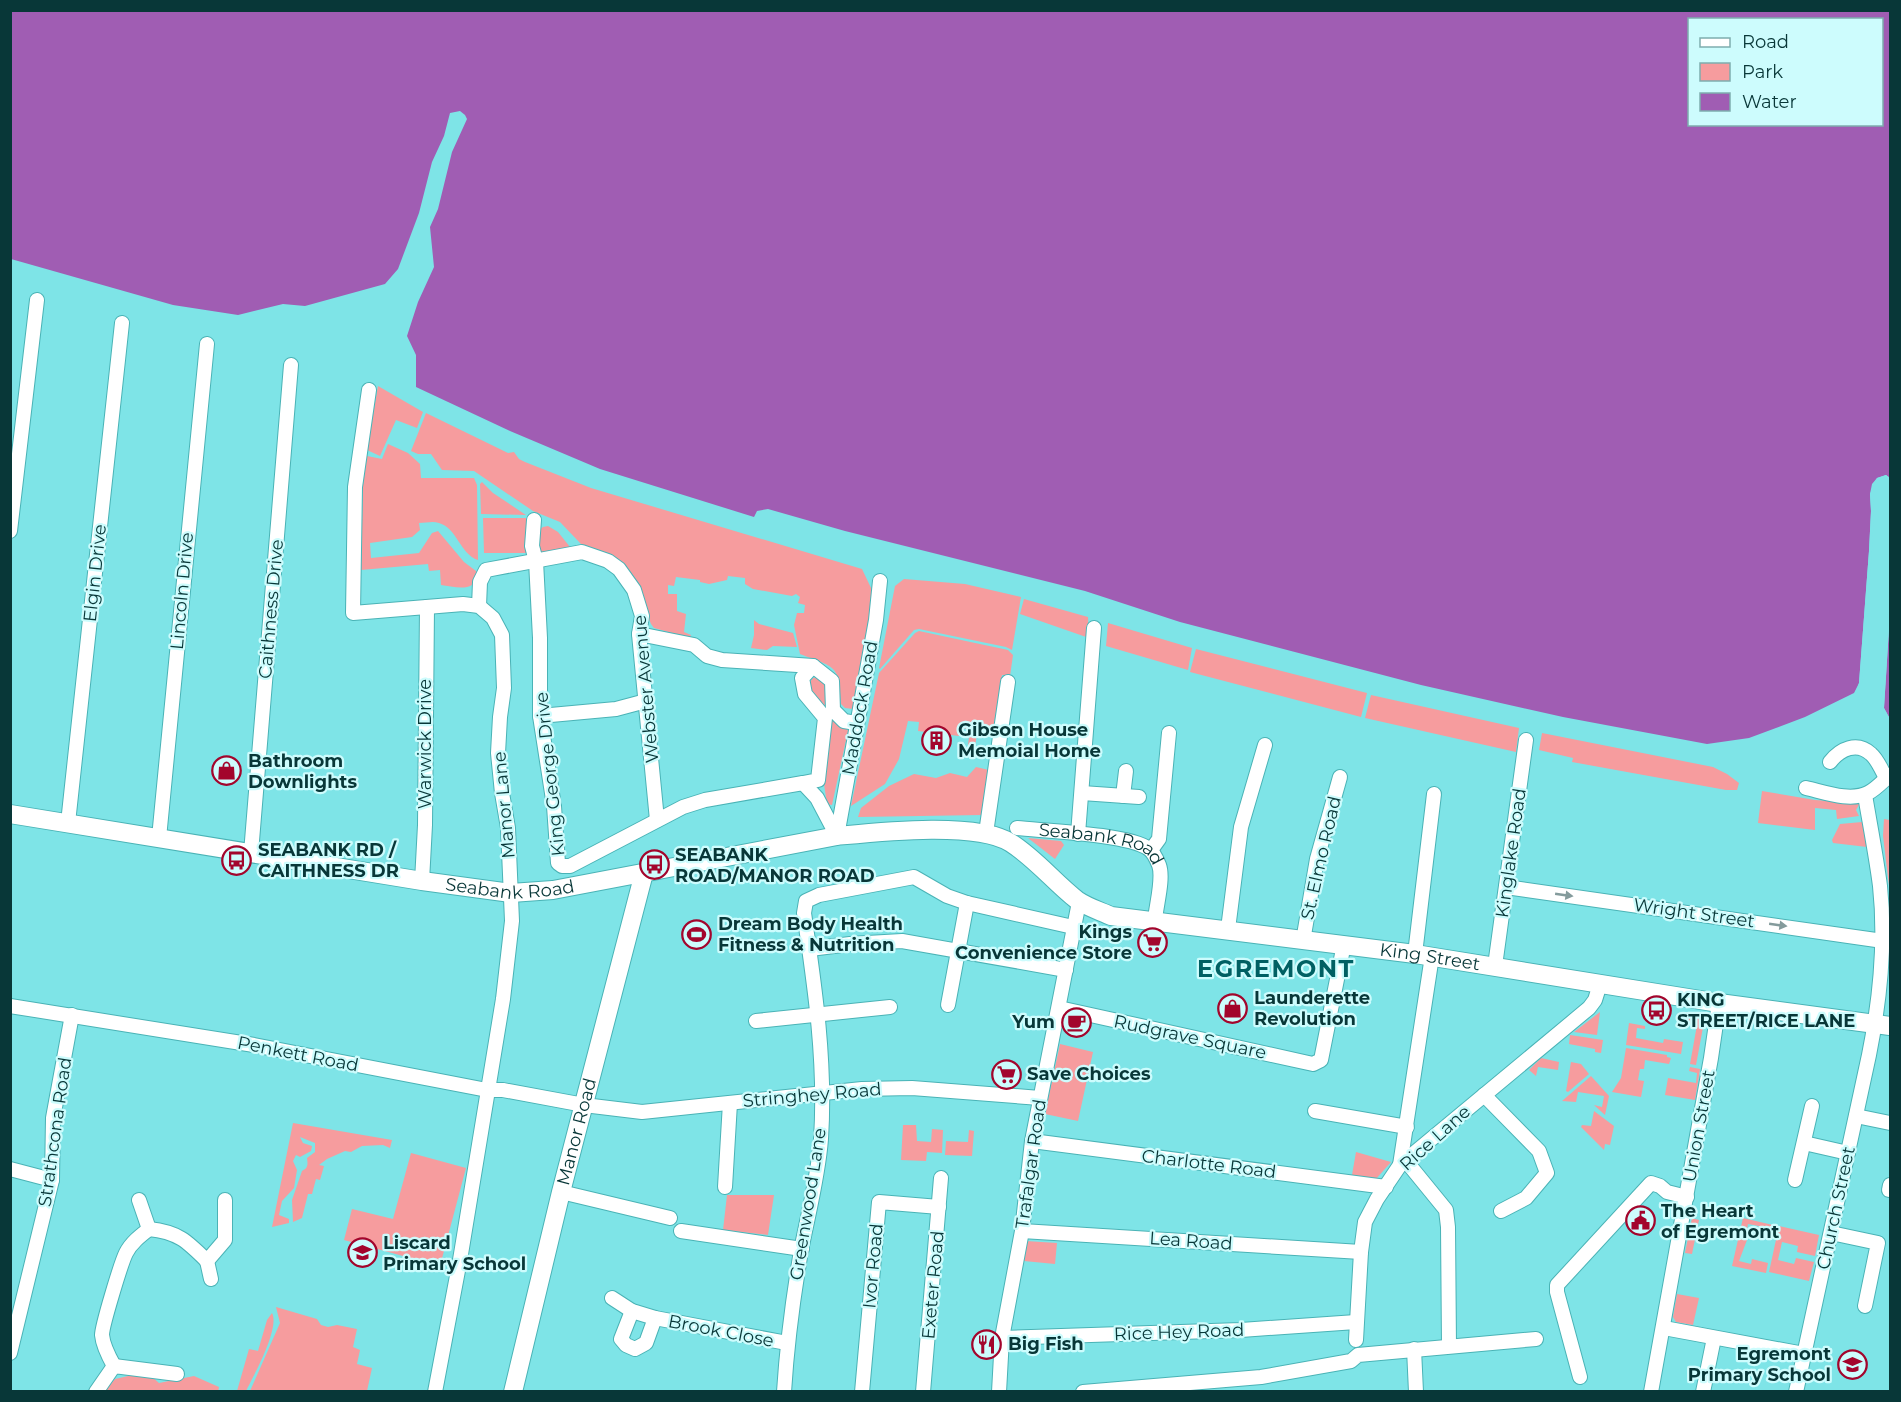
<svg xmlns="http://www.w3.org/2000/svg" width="1901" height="1402" font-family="Montserrat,sans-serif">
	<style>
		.green { fill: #f69c9e }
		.water { fill: #a05db3; fill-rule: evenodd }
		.pier { fill: #7ee4e7 }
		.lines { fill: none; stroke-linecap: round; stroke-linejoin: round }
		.minor-casing { stroke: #4ab3b6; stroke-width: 16 }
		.major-casing { stroke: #4ab3b6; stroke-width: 20 }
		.minor { stroke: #fff; stroke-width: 14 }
		.major { stroke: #fff; stroke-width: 18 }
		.oneway { fill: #849b9c }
		.labels { text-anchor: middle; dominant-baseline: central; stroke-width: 4.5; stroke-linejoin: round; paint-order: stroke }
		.street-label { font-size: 18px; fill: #083738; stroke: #cdfcfd }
		.poi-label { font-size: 18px; font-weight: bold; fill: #083738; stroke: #cdfcfd; text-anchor: start }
		.district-label { font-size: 24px; font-weight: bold; letter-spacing: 1.5px; fill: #006063; stroke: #cdfcfd }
	</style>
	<rect width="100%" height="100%" fill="#7ee4e7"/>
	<g class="green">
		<path d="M378 386 423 412 417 428 396 420 380 456 367 450Z"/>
		<path d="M426 413 508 453 514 452 519 459 525 462 591 488 862 569 872 590 873 602 853 709 845 708 841 704C839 664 836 668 800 654L794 625 797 613H804L805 605 798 603 800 597 796 594 792 596 753 589 745 584V578L728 576 727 580 709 584 700 582V580L676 577 674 586 668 585V594H677V611L686 614 684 632 691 635 690 638 654 628 651 624 630 572 611 555 581 544 560 522 533 511 474 471 442 470 431 454H418L411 451Z"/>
		<path d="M388 444 408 453 420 464 421 478H474L477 485 478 560C460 554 457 528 439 523 433 521 426 523 419 523L420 530 412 537 370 543 371 558 419 553 432 533 438 531 464 562 476 571C479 594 455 587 441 585L440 570 429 571 428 564 361 570 363 485 367 456 382 459Z"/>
		<path d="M482 482 493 493 526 515 481 514 480 484Z"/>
		<path d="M483 518H526V553H484Z"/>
		<path d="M548 526 558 532 570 547 561 551 540 553 536 549 538 531 543 527Z"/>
		<path d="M904 579 965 584 1021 597 1012 650 1006 647 919 629 914 630 880 669 879 668 895 586Z"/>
		<path d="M1024 599 1088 617 1089 638 1020 614Z"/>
		<path d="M754 620 759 624 793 633 797 647 773 646 767 650 751 648 754 635Z"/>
		<path d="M1108 623 1192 648 1188 670 1106 646Z"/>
		<path d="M919 631 1008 650 1013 655 1010 676 1002 675 993 730 978 728 975 746 968 745 970 729 960 728 959 736 918 731 919 722 908 721 899 759 885 784 851 806 879 673 915 633Z"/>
		<path d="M1196 649 1367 693 1361 717 1190 672Z"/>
		<path d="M817 677H822L848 731 832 805 827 804 824 784 831 730 828 717 809 691V683L813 678Z"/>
		<path d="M1371 695 1519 728 1516 752 1365 718Z"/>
		<path d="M1542 733 1713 767 1727 774 1739 783 1737 790H1726L1572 762 1573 758 1539 750Z"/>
		<path d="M976 767 989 770 982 815 858 817 861 808 889 786 914 774 936 778 950 773 967 777Z"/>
		<path d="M1762 791 1815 800 1860 803 1856 810 1859 816 1837 819 1836 810 1815 808V830L1758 823Z"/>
		<path d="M1884 819 1890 820V894L1883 836Z"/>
		<path d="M1862 822 1867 847 1833 843 1832 840 1840 824Z"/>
		<path d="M1028 838 1061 841 1064 845 1055 859Z"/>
		<path d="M1600 1012 1597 1035 1574 1032Z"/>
		<path d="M1685 1012 1700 1014 1704 1022 1696 1065 1690 1064 1697 1025 1686 1023 1685 1028 1678 1027 1679 1024 1683 1022Z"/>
		<path d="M1629 1023 1645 1026V1029L1637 1028 1636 1038 1663 1043 1664 1039 1683 1042 1681 1054 1626 1045Z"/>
		<path d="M1570 1035 1603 1040 1601 1053 1595 1052V1049L1569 1044Z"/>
		<path d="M1060 1044 1093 1052 1078 1121 1045 1114Z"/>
		<path d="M1626 1048 1667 1055V1057L1671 1058 1669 1064 1645 1060 1644 1069H1640L1638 1080 1644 1081 1641 1097 1612 1092 1621 1078Z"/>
		<path d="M1541 1058 1559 1062 1558 1070 1538 1067 1536 1076 1529 1070Z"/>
		<path d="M1571 1062 1581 1064 1589 1074 1568 1092 1566 1091Z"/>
		<path d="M1690 1067 1700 1069 1695 1100 1665 1095 1668 1078 1696 1083 1697 1073 1689 1071Z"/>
		<path d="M1591 1076 1609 1096 1605 1115 1594 1105 1602 1107 1604 1096 1578 1092 1576 1102 1562 1101Z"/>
		<path d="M1594 1111 1614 1126 1610 1145 1605 1144 1604 1150 1581 1127 1582 1125 1591 1126Z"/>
		<path d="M293 1123 392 1140 390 1148 383 1145 362 1146 351 1152 345 1151 327 1159 319 1165 324 1166 320 1180 316 1179 312 1194H308L302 1218 293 1222 292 1200 302 1171C308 1168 308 1165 307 1158L315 1152V1143L300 1137 303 1143 312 1146 311 1151 300 1157 296 1155 293 1161 297 1170 294 1188 282 1201 279 1215 289 1219V1223L272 1227Z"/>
		<path d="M903 1125H916L917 1141 931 1142 932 1129 943 1130 942 1153 927 1152 926 1161 901 1160Z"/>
		<path d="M969 1130 974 1131 972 1156 945 1155 946 1141 968 1142Z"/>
		<path d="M1356 1152 1391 1162 1376 1179 1352 1175Z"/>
		<path d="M411 1153 466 1168 440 1266 344 1240 352 1209 393 1219Z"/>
		<path d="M727 1195H774L768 1235 723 1230Z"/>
		<path d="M1692 1218 1699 1220 1692 1254 1685 1253Z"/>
		<path d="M1743 1218 1777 1226 1775 1234 1758 1232 1759 1226 1748 1224 1745 1239 1747 1240 1739 1261 1751 1264 1752 1259 1768 1263 1766 1273 1732 1266Z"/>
		<path d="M1779 1226 1819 1235 1815 1256 1797 1252 1798 1246 1782 1242 1778 1260 1794 1264 1796 1258 1814 1262 1809 1281 1769 1272Z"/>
		<path d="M1026 1241 1057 1243 1055 1264 1024 1261Z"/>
		<path d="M1677 1294 1699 1298 1693 1325 1676 1322 1673 1317Z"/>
		<path d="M276 1307 317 1319 321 1325 328 1327 337 1325 357 1329 353 1347 360 1350 357 1364 372 1368 367 1391H250L280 1323Z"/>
		<path d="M272 1313C280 1328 254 1375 246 1391H237L249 1349 258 1351 267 1320Z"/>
		<path d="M137 1374 151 1376 159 1383 194 1376 219 1387 218 1392H104L115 1379Z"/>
	</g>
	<g class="water">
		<path d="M10 11H1890V478L1886 475 1877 478 1870 494 1871 511 1869 551 1859 683 1854 693 1805 717 1749 738 1707 744 1563 717 1421 685 1180 622 1085 591 845 531 768 509 757 511 754 517 600 469 510 431 416 387V355L407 336 418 302 434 267 430 227 438 209 452 152 467 119 465 115 460 111 450 113 444 136 432 162 419 213 398 269 385 284 305 306 283 304 238 315 173 305 11 259ZM1690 20H1882V124H1690Z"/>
		<path d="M1890 614V719L1884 708Z"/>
	</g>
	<g class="pier">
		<path d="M1886 475 1890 478V481L1886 478 1879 481 1875 485 1873 494 1874 511 1872 551 1862 683 1855 696 1859 683 1869 551 1871 511 1870 494 1872 484 1877 478Z"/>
		<path d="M1890 611 1884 708 1890 719 1887 720 1881 708 1888 614Z"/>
	</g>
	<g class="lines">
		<defs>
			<g id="minor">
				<path d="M369 390 355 487 353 613 463 604 479 606 493 618 502 635 504 688 500 717 498 753 502 793 508 828 512 921 503 999 460 1260 435 1392"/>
				<path d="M534 520 532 546 536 561 540 638V716L554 806 558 863 562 866H570L683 807 705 800 803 783"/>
				<path d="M10 531 37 300"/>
				<path d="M479 606 480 582 486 570 582 552 608 561 619 569 634 590 642 616 639 634 657 820"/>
				<path d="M639 634 694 645 707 656 722 660 813 666 832 681 833 710 844 721 856 723"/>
				<path d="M813 666 802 678 805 694 825 718 818 780 803 783 817 798 837 836"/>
				<path d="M540 716 616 709 646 701"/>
				<path d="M1830 762C1840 749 1857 741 1871 754 1878 760 1882 771 1886 778"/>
				<path d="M1806 788C1824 792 1850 802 1868 793 1876 789 1883 781 1890 775"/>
				<path d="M1082 793 1139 797"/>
				<path d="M1123 796 1126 771"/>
				<path d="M68 823 122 323"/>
				<path id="s1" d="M1017 828C1045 831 1129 834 1149 849 1153 852 1157 860 1159 865 1164 878 1156 906 1155 920"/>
				<path d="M986 833 1008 682"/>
				<path d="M1078 834 1094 628"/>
				<path d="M837 836 876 620 880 581"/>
				<path d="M159 838 207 344"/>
				<path d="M1151 850 1159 839 1169 733"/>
				<path d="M251 853 291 365"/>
				<path d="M422 881 425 825 427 607"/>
				<path d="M1506 887 1890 942"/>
				<path d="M1228 929 1241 827 1265 745"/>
				<path d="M1303 941 1317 859 1340 777"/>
				<path d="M810 949 850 944 902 941 1066 970"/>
				<path d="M1415 954 1434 794"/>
				<path d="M1495 966 1526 740"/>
				<path d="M948 1005 967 903"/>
				<path d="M10 1006 254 1045 487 1090H503L584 1105 642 1112 862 1089 912 1088 1040 1098"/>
				<path d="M1059 1008 1313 1064 1321 1060 1344 944"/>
				<path d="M756 1021 890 1007"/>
				<path d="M1484 1095 1539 1151 1547 1173 1526 1198 1501 1211"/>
				<path d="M1315 1111 1407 1127"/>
				<path d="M1856 1116 1890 1123"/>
				<path d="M1032 1141 1386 1187"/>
				<path d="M1804 1143 1848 1153"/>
				<path d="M1406 1161 1446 1210 1448 1227 1449 1346"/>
				<path d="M1400 1165 1432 956"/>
				<path d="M10 1169 52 1180"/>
				<path d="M1795 1180 1812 1106"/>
				<path d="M725 1187 730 1103"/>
				<path d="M1889 1190 1890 1185"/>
				<path d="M561 1192 670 1218"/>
				<path d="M149 1229C178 1232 187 1241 207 1261L225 1240V1200"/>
				<path d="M681 1231 802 1249"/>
				<path d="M1022 1231 1361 1252"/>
				<path d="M1831 1233 1878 1243 1865 1306"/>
				<path d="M207 1261 211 1279"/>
				<path d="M612 1298 632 1311 655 1318 787 1343"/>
				<path d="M632 1311 621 1339 626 1345 635 1349 646 1343 655 1318"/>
				<path d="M1664 1328 1804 1354"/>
				<path d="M1002 1338 1241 1330 1356 1322"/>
				<path d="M1356 1340 1361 1252 1365 1222 1377 1199 1400 1165 1589 1008 1595 1000 1600 984"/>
				<path d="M1414 1349 1416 1392"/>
				<path d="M10 1353 52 1180 53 1118 72 1015"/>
				<path d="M114 1366C109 1357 103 1346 102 1335 102 1326 121 1263 126 1253 131 1243 140 1236 149 1229L139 1200"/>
				<path d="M1580 1377 1557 1292V1285L1651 1183 1660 1186 1667 1192 1687 1197"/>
				<path d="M96 1392 114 1366 177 1374"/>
				<path d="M784 1392C787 1344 793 1298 801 1251 808 1214 818 1178 821 1139 826 1063 815 988 804 913L806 901 819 895 914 877 947 896 967 903 1073 927"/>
				<path d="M862 1392 879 1202 939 1207"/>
				<path d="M923 1392 941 1178"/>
				<path d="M999 1392 1002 1338 1022 1231 1032 1141 1079 902"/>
				<path d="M1083 1392 1261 1377 1351 1361 1358 1355 1536 1339"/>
				<path d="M1651 1392 1711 1058 1719 1003"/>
				<path d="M1703 1392 1714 1338"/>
				<path d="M1796 1392 1869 1055C1880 1000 1886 942 1880 886 1876 855 1870 825 1865 795"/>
			</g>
			<g id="major">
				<path id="s2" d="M10 814 422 881 511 893 553 890 837 836C878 832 977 821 1011 843 1036 859 1054 882 1077 900 1087 907 1100 911 1111 916L1415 954 1719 1003 1890 1026"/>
				<path id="s3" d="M513 1392 561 1192 644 873"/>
			</g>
		</defs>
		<use href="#minor" class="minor-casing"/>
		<use href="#major" class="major-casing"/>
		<use href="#minor" class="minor"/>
		<use href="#major" class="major"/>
	</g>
	<defs><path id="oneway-solid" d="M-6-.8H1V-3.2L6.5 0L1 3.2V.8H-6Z" transform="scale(1.5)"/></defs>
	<g class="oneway">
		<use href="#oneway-solid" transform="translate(1564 895) rotate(8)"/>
		<use href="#oneway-solid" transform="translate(1778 925) rotate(8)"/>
	</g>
	<defs>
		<symbol id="building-ring" viewBox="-11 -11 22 22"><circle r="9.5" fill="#cdfcfd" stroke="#a3052c" stroke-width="1.5"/><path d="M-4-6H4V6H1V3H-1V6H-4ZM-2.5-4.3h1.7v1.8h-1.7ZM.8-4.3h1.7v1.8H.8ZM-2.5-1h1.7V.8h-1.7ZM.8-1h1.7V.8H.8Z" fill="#a3052c"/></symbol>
		<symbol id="shop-ring" viewBox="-11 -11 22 22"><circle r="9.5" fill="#cdfcfd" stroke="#a3052c" stroke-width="1.5"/><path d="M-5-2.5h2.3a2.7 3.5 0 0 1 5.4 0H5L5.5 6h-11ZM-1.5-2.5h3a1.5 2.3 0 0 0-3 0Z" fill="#a3052c"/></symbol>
		<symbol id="bus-ring" viewBox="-11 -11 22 22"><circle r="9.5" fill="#cdfcfd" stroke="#a3052c" stroke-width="1.5"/><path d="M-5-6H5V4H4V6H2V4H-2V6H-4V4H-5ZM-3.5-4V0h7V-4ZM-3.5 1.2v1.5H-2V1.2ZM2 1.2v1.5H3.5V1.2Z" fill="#a3052c"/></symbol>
		<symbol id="stadium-ring" viewBox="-11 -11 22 22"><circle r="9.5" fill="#cdfcfd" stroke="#a3052c" stroke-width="1.5"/><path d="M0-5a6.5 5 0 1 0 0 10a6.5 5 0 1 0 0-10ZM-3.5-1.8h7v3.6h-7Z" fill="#a3052c"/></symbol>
		<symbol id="supermarket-ring" viewBox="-11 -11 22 22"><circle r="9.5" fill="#cdfcfd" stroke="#a3052c" stroke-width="1.5"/><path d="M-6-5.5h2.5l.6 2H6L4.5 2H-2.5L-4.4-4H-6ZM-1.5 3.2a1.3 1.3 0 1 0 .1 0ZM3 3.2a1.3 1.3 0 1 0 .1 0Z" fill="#a3052c"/></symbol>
		<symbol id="cafe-ring" viewBox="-11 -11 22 22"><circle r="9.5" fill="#cdfcfd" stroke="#a3052c" stroke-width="1.5"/><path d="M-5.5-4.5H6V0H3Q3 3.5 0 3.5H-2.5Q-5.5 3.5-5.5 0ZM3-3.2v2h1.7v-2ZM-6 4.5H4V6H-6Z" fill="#a3052c"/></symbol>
		<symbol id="civic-ring" viewBox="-11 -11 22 22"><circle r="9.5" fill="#cdfcfd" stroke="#a3052c" stroke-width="1.5"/><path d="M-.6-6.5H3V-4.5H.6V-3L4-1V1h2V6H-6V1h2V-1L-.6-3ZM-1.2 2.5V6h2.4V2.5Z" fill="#a3052c"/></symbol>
		<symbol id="school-ring" viewBox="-11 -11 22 22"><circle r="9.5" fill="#cdfcfd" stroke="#a3052c" stroke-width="1.5"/><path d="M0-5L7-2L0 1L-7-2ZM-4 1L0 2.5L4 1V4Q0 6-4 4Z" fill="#a3052c"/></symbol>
		<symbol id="restaurant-ring" viewBox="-11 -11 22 22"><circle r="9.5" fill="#cdfcfd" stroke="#a3052c" stroke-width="1.5"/><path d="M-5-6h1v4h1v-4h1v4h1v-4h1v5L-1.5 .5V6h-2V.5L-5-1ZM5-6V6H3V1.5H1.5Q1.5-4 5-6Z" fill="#a3052c"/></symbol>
	</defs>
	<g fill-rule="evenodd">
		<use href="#building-ring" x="920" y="724" width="33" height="33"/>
		<use href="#shop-ring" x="210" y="754" width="33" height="33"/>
		<use href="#bus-ring" x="220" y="844" width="33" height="33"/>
		<use href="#bus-ring" x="638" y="848" width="33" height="33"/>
		<use href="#stadium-ring" x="680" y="918" width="33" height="33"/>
		<use href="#supermarket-ring" x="1136" y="926" width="33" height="33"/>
		<use href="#shop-ring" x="1216" y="992" width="33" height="33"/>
		<use href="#bus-ring" x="1640" y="994" width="33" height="33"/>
		<use href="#cafe-ring" x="1060" y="1006" width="33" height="33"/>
		<use href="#supermarket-ring" x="990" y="1058" width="33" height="33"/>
		<use href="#civic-ring" x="1624" y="1204" width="33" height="33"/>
		<use href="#school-ring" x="346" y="1236" width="33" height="33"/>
		<use href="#restaurant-ring" x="970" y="1328" width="33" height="33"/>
		<use href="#school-ring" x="1836" y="1348" width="33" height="33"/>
	</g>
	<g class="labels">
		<g class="street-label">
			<text transform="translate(95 573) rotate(-84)">Elgin Drive</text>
			<text transform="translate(182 591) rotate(-85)">Lincoln Drive</text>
			<text transform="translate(271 609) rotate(-85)">Caithness Drive</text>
			<text transform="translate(646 689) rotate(-95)">Webster Avenue</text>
			<text transform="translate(860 708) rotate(-80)">Maddock Road</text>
			<text transform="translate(425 744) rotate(-90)">Warwick Drive</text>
			<text transform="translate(550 774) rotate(-96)">King George Drive</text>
			<text transform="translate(504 805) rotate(-95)">Manor Lane</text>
			<text stroke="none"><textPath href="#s1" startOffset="87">Seabank Road</textPath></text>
			<text transform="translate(1511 853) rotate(-82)">Kinglake Road</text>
			<text transform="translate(1321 858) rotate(-77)">St. Elmo Road</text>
			<text stroke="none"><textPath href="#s2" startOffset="506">Seabank Road</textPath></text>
			<text transform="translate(1694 913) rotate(8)">Wright Street</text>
			<text stroke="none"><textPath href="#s2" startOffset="1461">King Street</textPath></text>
			<text transform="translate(1190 1037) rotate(12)">Rudgrave Square</text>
			<text transform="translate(298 1054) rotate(11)">Penkett Road</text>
			<text transform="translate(812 1095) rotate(-5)">Stringhey Road</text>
			<text transform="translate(1699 1126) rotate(-80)">Union Street</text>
			<text transform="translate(55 1132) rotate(-82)">Strathcona Road</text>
			<text stroke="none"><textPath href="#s3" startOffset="268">Manor Road</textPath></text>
			<text transform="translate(1435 1138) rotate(-42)">Rice Lane</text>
			<text transform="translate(1031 1164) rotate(-82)">Trafalgar Road</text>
			<text transform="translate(1209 1164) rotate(7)">Charlotte Road</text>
			<text transform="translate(808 1204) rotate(-81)">Greenwood Lane</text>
			<text transform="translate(1836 1208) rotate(-78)">Church Street</text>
			<text transform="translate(1191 1241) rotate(4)">Lea Road</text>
			<text transform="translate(873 1266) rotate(-85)">Ivor Road</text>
			<text transform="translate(933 1285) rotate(-85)">Exeter Road</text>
			<text transform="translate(721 1331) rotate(11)">Brook Close</text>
			<text transform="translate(1179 1332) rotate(-2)">Rice Hey Road</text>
		</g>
		<g class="poi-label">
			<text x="958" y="730">Gibson House<tspan x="958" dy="21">Memoial Home</tspan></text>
			<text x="248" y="761">Bathroom<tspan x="248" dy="21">Downlights</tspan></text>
			<text x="258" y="850">SEABANK RD /<tspan x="258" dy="21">CAITHNESS DR</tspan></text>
			<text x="675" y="855">SEABANK<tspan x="675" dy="21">ROAD/MANOR ROAD</tspan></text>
			<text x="718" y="924">Dream Body Health<tspan x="718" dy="21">Fitness &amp; Nutrition</tspan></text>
			<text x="1132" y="932" text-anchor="end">Kings<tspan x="1132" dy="21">Convenience Store</tspan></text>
			<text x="1254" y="998">Launderette<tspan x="1254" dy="21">Revolution</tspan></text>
			<text x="1677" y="1000">KING<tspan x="1677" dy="21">STREET/RICE LANE</tspan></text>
			<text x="1055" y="1022" text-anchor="end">Yum</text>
			<text x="1027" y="1074">Save Choices</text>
			<text x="1661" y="1211">The Heart<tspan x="1661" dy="21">of Egremont</tspan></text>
			<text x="383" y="1243">Liscard<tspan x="383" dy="21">Primary School</tspan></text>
			<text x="1008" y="1344">Big Fish</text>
			<text x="1831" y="1354" text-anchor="end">Egremont<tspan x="1831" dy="21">Primary School</tspan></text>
		</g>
		<g class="district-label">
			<text x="1276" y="968">EGREMONT</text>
		</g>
	</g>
	<rect width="1901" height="1402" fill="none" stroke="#083738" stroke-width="24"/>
	<rect x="1688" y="18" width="195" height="108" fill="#cdfcfd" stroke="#7eadae" stroke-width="1.5"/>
	<rect x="1700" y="38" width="30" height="9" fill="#ffffff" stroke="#7eadae" stroke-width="1.5"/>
	<text x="1742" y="48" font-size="18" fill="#083738">Road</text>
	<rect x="1700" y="63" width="30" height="18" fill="#f69c9e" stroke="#7eadae" stroke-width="1.5"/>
	<text x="1742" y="78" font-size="18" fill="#083738">Park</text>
	<rect x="1700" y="93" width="30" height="18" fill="#a05db3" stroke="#7eadae" stroke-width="1.5"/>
	<text x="1742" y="108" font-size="18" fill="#083738">Water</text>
</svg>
